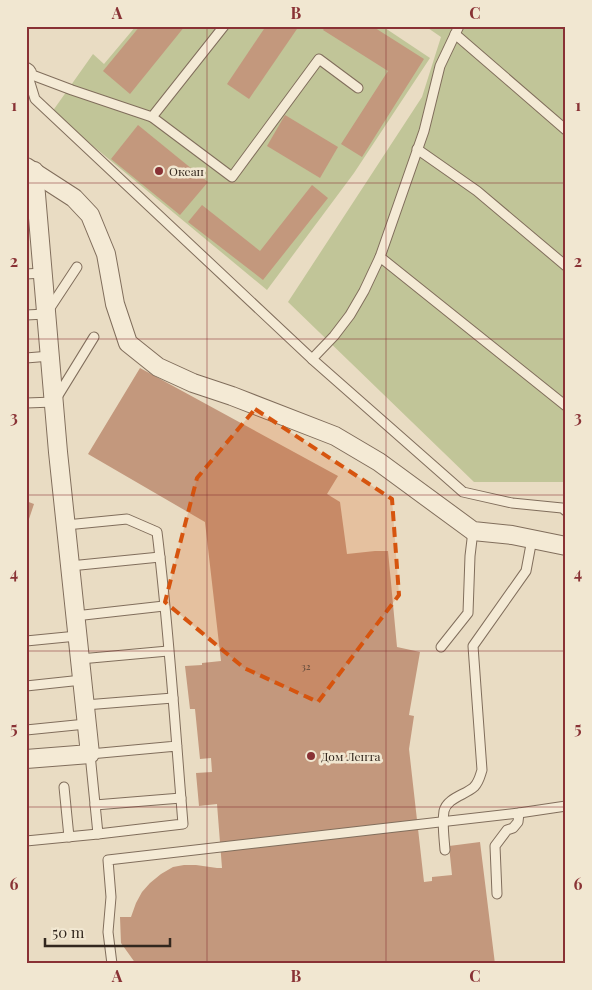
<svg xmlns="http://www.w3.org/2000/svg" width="592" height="990" font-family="'Playfair Display',serif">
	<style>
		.green { fill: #c1c598 }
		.building { fill: #c3987d }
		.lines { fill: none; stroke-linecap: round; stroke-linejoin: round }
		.service-casing { stroke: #816e5c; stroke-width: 11 }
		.minor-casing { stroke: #816e5c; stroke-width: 20 }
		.service { stroke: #f4ead5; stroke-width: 9 }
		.minor { stroke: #f4ead5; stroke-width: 18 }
		.marked { fill: #d6540e; fill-opacity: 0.2; stroke: #d6540e; stroke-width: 4; stroke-dasharray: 10 6; stroke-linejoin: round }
		.grid { fill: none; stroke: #893235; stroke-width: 1; stroke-opacity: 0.55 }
		.poi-dot { fill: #893235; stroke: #f1e7d1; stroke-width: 2 }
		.labels { text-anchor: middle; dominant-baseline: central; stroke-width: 5; stroke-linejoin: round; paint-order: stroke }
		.number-label { font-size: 10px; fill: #564336 }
		.poi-label { font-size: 12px; fill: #32271e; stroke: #f1e7d1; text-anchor: start }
		.neatline { fill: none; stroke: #893235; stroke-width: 2 }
		.grid-label { font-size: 16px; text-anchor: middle; font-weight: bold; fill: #893235 }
	</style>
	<rect width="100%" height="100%" fill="#e9dcc3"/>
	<g class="green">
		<path d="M136 26H382L430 58 354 173 267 290 52 112 93 54 104 64Z"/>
		<path d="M425 26H566V482H474L288 302 422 97 441 37Z"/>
	</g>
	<g class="building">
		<path d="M140 26H185L130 94 103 71Z"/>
		<path d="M266 26H299L249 99 227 84Z"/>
		<path d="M326 26H372L424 59 362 157 341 144 388 71 323 30Z"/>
		<path d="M285 115 338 147 320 178 267 146Z"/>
		<path d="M138 125 208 182 180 215 111 159Z"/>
		<path d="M312 185 328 198 263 280 188 222 202 205 260 251Z"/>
		<path d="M140 368 338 476 327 494 340 502 347 554 375 551H388L397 647 420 652 409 715 414 716 409 749 424 882 432 881V877L452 875 449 846 480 842 495 964H136L121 943 120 917H131L136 903 142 892 150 883 161 874 173 867 184 865H196L217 868H222L217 804 199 806 196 773 212 772 211 758 200 759 195 709H190L185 666 202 665V663L221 661 205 522 88 454Z"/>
		<path d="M26 501 34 504 27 525H26Z"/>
	</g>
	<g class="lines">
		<defs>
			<g id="service">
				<path d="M455 34 566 130"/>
				<path d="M27 73 35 99 312 359 463 492 512 503 562 508 566 511"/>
				<path d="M27 73 72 90 152 117 224 26"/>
				<path d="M152 117 232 177 319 59 358 88"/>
				<path d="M417 149 477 191 566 266"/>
				<path d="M380 257 566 406"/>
				<path d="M26 274 43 273"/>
				<path d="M26 315 46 314 77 267"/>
				<path d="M26 358 50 356"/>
				<path d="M312 359 334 336 350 315 364 291 380 257 424 131 440 66 459 26"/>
				<path d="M26 403 54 402 94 337"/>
				<path d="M66 525 127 519 157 532C169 629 175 727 183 824L98 834 90 754 177 746"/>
				<path d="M70 566 160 557"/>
				<path d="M75 616 164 606"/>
				<path d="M26 641 77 636"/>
				<path d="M441 647 468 613 470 556 473 531"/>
				<path d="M80 659 168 651"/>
				<path d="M26 686 82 680"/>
				<path d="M85 705 173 698"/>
				<path d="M26 730 86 724"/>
				<path d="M64 787 69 837"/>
				<path d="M95 805 181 798"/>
				<path d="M26 841 98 834"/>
				<path d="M445 850C444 837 442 823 444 811 447 798 465 795 474 787 479 782 480 776 482 770L473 646 526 571 532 539"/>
				<path d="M497 894 495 846 507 830 513 828 518 822 519 813"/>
				<path d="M112 964 108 932 111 897 108 860 519 813 566 806"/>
			</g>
			<g id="minor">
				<path d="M26 72 27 73"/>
				<path d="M26 167 74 198 90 215 106 254 115 304 128 343 158 367 193 383 232 396 335 436 379 462 473 531 512 535 566 546"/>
				<path d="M26 759 90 754 58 452 34 171"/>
			</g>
		</defs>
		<use href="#service" class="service-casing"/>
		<use href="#minor" class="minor-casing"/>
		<use href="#service" class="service"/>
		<use href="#minor" class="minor"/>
	</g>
	<path class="marked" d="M255 409 392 499 399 595 318 702 244 668 165 602 197 478Z"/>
	<path class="grid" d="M207 26V964M386 26V964M26 183H566M26 339H566M26 495H566M26 651H566M26 807H566"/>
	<g class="poi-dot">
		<circle cx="159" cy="171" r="5"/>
		<circle cx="311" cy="756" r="5"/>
	</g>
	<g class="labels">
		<g class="number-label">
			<text x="306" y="666">32</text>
		</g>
		<g class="poi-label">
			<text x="169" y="171">Океан</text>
			<text x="321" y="756">Дом Лента</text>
		</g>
	</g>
	<rect width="592" height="990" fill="none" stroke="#f1e7d1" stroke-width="55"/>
	<path d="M45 938v8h125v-8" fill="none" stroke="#32271e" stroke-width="2.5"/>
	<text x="52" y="938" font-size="15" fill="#32271e" stroke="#f1e7d1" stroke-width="4" paint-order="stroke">50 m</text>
	<rect x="28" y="28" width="536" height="934" class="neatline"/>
	<g class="grid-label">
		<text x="117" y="19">A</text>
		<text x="296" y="19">B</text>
		<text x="475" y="19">C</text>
		<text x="14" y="111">1</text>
		<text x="578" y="111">1</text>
		<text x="14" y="267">2</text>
		<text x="578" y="267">2</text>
		<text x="14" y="423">3</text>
		<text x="578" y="423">3</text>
		<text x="14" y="579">4</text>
		<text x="578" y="579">4</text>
		<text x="14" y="734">5</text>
		<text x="578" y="734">5</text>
		<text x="14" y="890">6</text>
		<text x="578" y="890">6</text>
		<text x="117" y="982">A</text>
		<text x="296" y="982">B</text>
		<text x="475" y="982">C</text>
	</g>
</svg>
